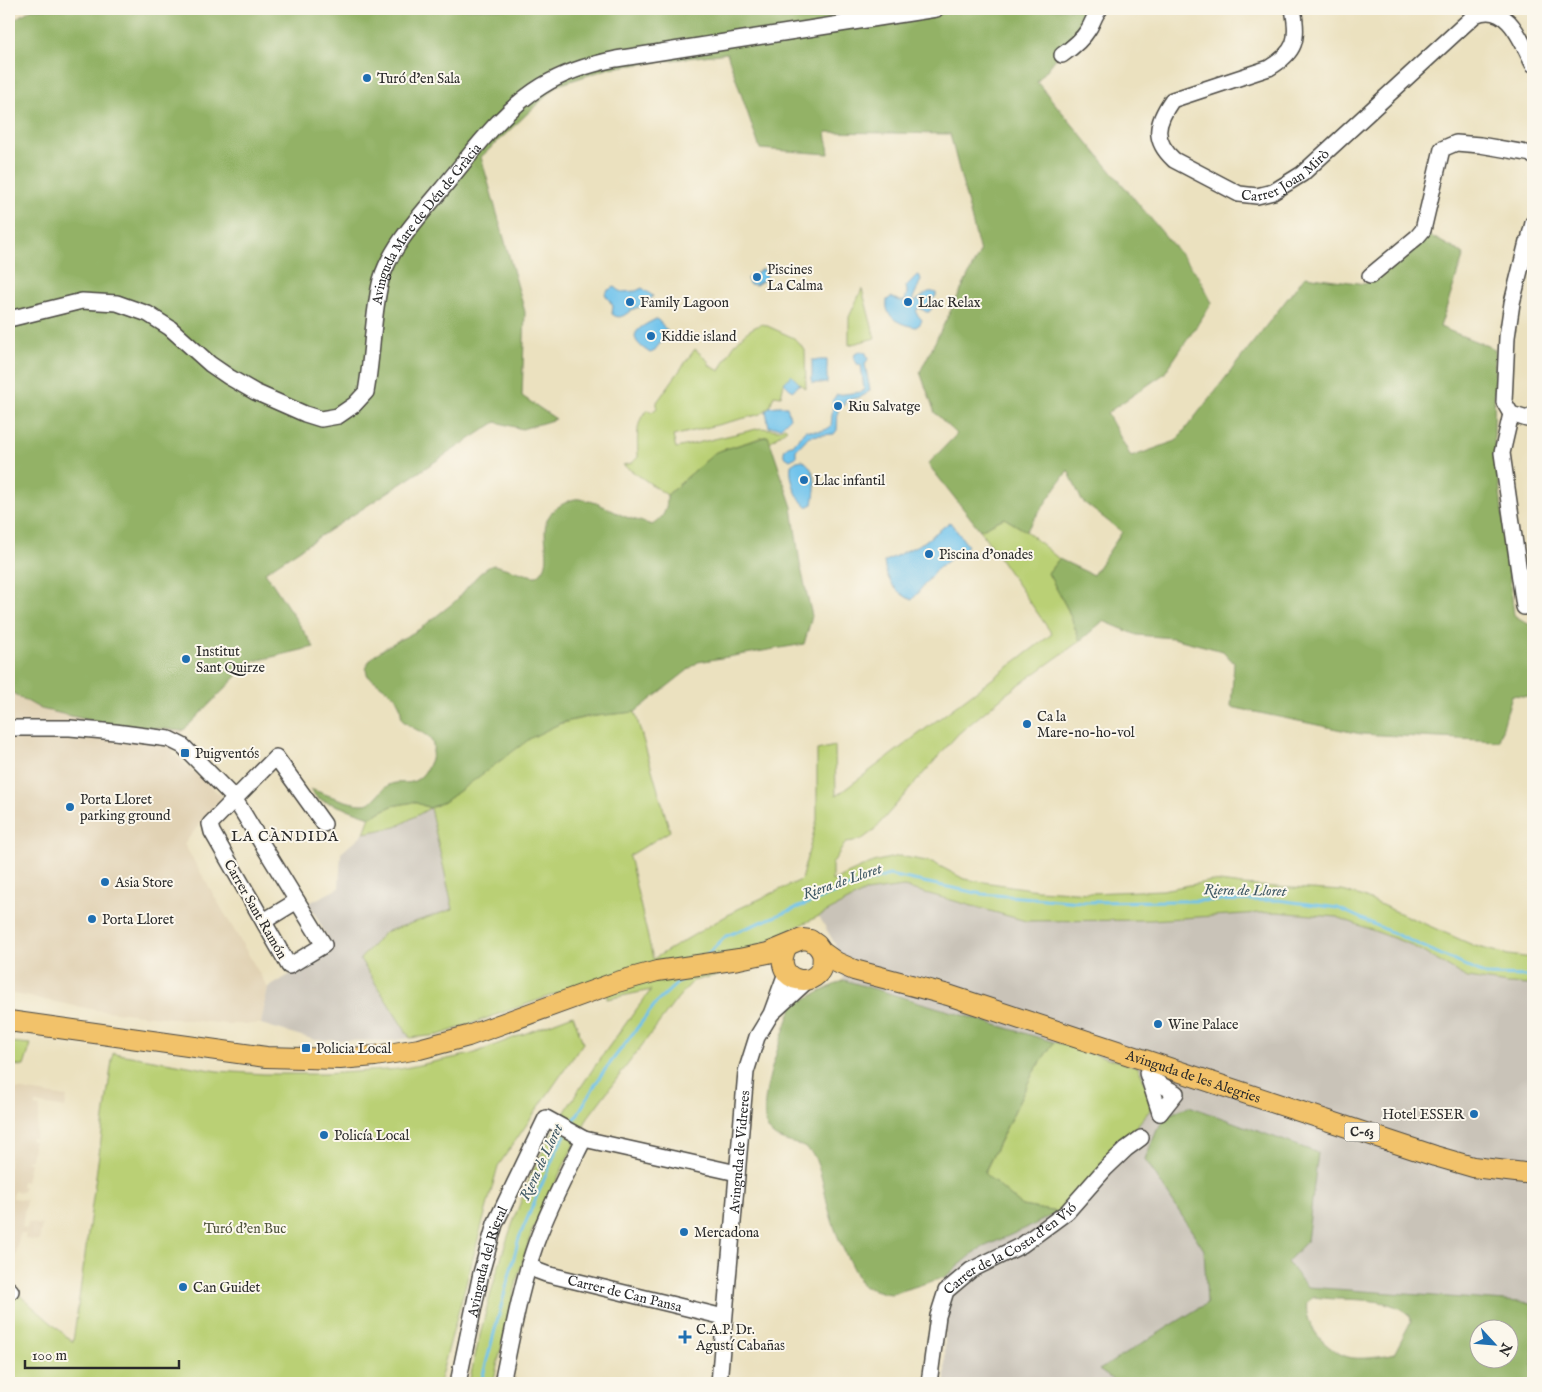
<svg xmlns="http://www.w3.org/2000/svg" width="1542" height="1392" font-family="'IM FELL English',serif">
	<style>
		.built { fill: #e1d2b4 }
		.industrial { fill: #c9c3b8 }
		.green { fill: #bad074; stroke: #727e50 }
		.forest { fill: #93b266; stroke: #5f6e48; fill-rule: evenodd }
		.water { fill: #70c3ec; stroke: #4e778c }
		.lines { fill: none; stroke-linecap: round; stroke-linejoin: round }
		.stream { stroke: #70c3ec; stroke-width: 3 }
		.minor-casing { stroke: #484641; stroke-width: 18 }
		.major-casing { stroke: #484641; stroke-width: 22 }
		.minor { stroke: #fff; stroke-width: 15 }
		.major { stroke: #f2c26a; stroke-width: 20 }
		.poi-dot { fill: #1f6fb2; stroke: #fbf7ec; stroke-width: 2 }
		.labels { text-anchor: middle; stroke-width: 4; stroke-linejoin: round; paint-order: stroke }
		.shield { fill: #fbf7ec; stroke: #696865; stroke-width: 1 }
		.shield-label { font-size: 12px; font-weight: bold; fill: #2b2b2b }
		.poi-label { font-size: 14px; fill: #2b2b2b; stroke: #fbf7ec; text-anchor: start }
		.street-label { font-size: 14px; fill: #2b2b2b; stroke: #fbf7ec }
		.park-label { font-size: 14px; fill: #4f543d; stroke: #fbf7ec }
		.neighbourhood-label { font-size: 15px; letter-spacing: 1px; fill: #2b2b2b; stroke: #fbf7ec }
		.water-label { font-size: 15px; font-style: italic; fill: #405965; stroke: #fbf7ec }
	</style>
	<rect width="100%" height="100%" fill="#fbf7ec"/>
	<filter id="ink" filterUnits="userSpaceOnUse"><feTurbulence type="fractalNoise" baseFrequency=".02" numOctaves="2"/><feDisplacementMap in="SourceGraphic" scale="10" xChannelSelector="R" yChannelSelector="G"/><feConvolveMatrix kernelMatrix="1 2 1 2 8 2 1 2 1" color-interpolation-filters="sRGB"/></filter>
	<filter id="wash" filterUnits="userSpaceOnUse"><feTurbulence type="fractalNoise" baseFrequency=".0096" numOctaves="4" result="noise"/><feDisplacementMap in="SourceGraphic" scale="20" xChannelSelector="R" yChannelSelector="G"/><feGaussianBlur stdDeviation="1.12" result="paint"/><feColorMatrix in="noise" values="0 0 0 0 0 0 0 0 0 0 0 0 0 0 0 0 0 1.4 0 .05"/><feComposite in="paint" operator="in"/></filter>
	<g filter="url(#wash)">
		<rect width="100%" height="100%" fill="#ebe1bf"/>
		<!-- built -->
		<g class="built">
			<polygon points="9,691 41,709 102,723 183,731 173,754 222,796 184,844 268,988 261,1024 226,1024 96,1010 9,993"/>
			<polygon points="9,1088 67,1097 65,1108 35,1103 35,1106 40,1107 35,1138 31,1138 30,1140 34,1141 31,1160 26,1160 26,1162 30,1163 26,1182 22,1181 21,1186 24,1187 23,1192 14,1191 13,1198 26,1200 22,1227 27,1228 28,1222 42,1225 39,1241 25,1239 26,1233 20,1233 14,1263 9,1262"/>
		</g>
		<!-- industrial -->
		<g class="industrial">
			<polygon points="430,808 453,909 385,932 360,959 410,1038 389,1041 315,1040 261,1024 268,988 333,948 309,903 339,888 341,853 364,833 396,827"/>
			<polygon points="904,887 1026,921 1151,920 1276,912 1337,917 1409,944 1467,978 1508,984 1533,985 1533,1303 1307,1287 1287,1262 1145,1159 1204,1250 1207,1303 1099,1370 1117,1383 945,1383 945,1277 979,1249 1033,1225 1058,1212 1138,1067 844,980 836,946 819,916 865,892"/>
		</g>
		<!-- green -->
		<g class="green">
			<polygon points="862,289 875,338 849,345 849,317"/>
			<path d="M763 324 794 338 805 350 806 389 791 376 784 383 781 396 774 395 770 406 761 414 673 436 676 448 761 428 778 430 785 427 787 429 770 442 767 436 716 452 667 495 623 465 632 463 638 457C638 442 634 418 649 410L652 412 657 408V402L695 349 708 361 710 366 720 371C730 351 739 331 763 324Z"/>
			<path d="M1004 518 1026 531 1059 559 1048 573 1068 610 1080 641 1006 694 958 734 873 831 861 840 846 842 832 864V881L873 862 899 856 932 862 964 879 1037 890 1092 893 1162 890 1212 881 1242 885 1342 891 1361 896 1475 946 1508 955 1533 958V985L1508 984 1467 978 1409 944 1337 917 1276 912 1151 920 1026 921 904 887 865 892 819 916 743 953 738 970 693 981 677 999 588 1117 559 1175 532 1231 518 1276 493 1383H469C485 1311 503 1240 533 1172 562 1107 609 1046 651 990L607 999V976L439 1035 410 1038 360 959 385 932 453 909 430 808 396 827 364 833 370 817 392 806 414 802 430 808 446 801C481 776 522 735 563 723 586 716 611 714 635 712L670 831 629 856 653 959 738 909 801 880 817 820V750L835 746 836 796 1052 634 980 530Z"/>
			<polygon points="573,1015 583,1043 498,1166 439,1383 9,1383 9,1286 73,1342 113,1053 217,1071 264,1074 324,1074 400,1069 472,1054"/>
			<polygon points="9,1042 31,1044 24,1066 9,1065"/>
			<polygon points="1054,1042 1138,1067 1150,1094 1150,1110 1090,1182 1058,1212 1022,1206 984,1174 1033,1073"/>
		</g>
		<!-- forest -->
		<g class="forest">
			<polygon points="32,9 1096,9 1037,82 1197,274 1212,303 1164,374 1107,413 1131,457 1176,441 1305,276 1365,284 1427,234 1464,254 1440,327 1495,349 1494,439 1514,615 1533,627 1533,697 1512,695 1499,741 1361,734 1231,707 1234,663 1223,651 1173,638 1137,635 1103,621 1080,641 1068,610 1048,573 1059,559 1093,575 1122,532 1082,501 1068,470 1026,531 1004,518 980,530 928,464 957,434 935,413 920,372 980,252 950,134 826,132 829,154 760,149 727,53 610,68 558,85 481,157 525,312 522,396 556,419 522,429 496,422 265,572 314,647 251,662 183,731 102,723 41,709 9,691 9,23"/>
			<path d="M768 436 792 507 800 564 812 616 804 644 698 662 635 712 586 717 561 723 531 738 446 801 430 808 414 802 392 806 370 817 318 799 310 789C323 793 349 804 362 804 375 805 379 790 389 785 397 781 405 784 412 782 420 779 425 773 428 766 444 733 420 736 402 720L400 706 395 696 368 676C356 655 408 638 421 628 431 620 442 612 452 604 464 594 479 568 494 565L533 576H537C562 560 527 524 561 505 567 502 573 498 579 499 596 500 611 511 626 517 635 520 644 522 652 525 665 517 667 509 667 495L716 452Z"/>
			<path d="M844 980 1054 1042 1033 1073 984 1173 1022 1206 1058 1212 1033 1225 979 1249 945 1277 892 1294 884 1293 862 1286C850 1263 838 1241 831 1217 825 1197 823 1177 815 1158 806 1141 786 1145 773 1135 748 1117 785 1030 793 1005Z"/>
			<path d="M1189 1106 1318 1153 1307 1241 1287 1262 1307 1287 1533 1303V1383H1117L1099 1370 1207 1303 1204 1250 1145 1159 1157 1130 1168 1115ZM1314 1297C1343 1302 1388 1294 1410 1316L1411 1321 1394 1354C1385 1357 1357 1360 1348 1357 1327 1351 1303 1325 1307 1302ZM1480 1330H1510V1360H1480Z"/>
		</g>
		<!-- water -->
		<g class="water">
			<polygon points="762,269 766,271 767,275 765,279 756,285 749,284 747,279 749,276 754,275"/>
			<path d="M917 275 920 276 921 280 913 298 914 301C923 299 925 288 936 293V296L929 302V306L932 308 929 312H926L920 308 917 309 916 313 922 320 920 324 916 327C901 325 884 318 887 300L891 297 900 301H905L907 292 906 286Z"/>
			<path d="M615 287 621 292 636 291 642 288 653 296 649 301V306C645 307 640 306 636 308 627 311 622 322 612 314L613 306 605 294 608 290Z"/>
			<path d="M656 319 658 320 668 332 667 335 653 352 650 353C624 336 636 329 656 319Z"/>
			<path d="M861 351 866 353 868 359 865 364 870 390C864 398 855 398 845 400L844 405 838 408 837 430 834 434 809 436 796 450V457L790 460 784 456C783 450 786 445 793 445L805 430C814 431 824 433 831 426L833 405 832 402 836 395 861 392 864 390 861 365 857 364 854 358 855 354Z"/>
			<rect x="812" y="360" width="15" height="23"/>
			<polygon points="791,375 800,384 792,391 784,383"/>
			<polygon points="778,406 787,406 790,418 781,427 769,427 766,411 770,407"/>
			<path d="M803 460C818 472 816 487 813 504L807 507C796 499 789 478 791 465L797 461Z"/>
			<path d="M950 522 968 546 936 570 912 600C896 593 886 580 884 562L924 542Z"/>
		</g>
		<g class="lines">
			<!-- stream -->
			<g class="stream">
				<polyline points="706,956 726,936 844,889 889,875 982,894 1081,902 1278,900 1338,908 1486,975 1533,976"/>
				<polyline points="570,1127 601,1075 657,1002 685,976"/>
				<polyline points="481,1383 519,1238 557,1149 565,1135"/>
			</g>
		</g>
	</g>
	<g filter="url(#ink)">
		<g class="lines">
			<defs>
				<g id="minor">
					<path id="s1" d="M1293 9C1299 39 1296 52 1269 68L1172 100C1156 123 1152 140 1174 160L1239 194 1257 196 1273 192 1302 174 1475 15C1507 0 1522 42 1533 64"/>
					<path d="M1062 55C1072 48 1082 40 1088 30 1093 23 1094 15 1100 9"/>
					<polyline points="1530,235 1533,223"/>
					<polyline points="1527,242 1512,303 1507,337 1504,402 1511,414 1527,419 1533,415"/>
					<polyline points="1370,276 1417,237 1423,230 1442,149 1456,143 1480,145 1532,154 1533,156"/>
					<path id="s2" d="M9 319 82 301 117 303 148 314 170 328 210 364 229 377 255 392 305 414 321 419 338 416 354 405 366 392C373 355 372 316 381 280 391 246 421 215 442 189 472 153 501 111 542 86 563 73 591 64 616 59L936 9"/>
					<polyline points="1511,414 1502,453 1524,607"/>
					<polyline points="9,728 70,728 115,732 169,739 183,746 234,798 324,945 289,966 212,832 210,824 276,757 324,824"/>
					<polyline points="264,921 297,901"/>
					<polyline points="772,1013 808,980"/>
					<polyline points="1147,1073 1160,1113"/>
					<polyline points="1149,1078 1176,1093 1160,1113"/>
					<path id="s3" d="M529 1264 538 1271 546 1274 724 1317"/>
					<polyline points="9,1289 11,1291"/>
					<path id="s4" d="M458 1383 481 1273 495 1224 546 1118 584 1139 737 1173"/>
					<path d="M502 1383C512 1336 520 1288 536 1243 549 1207 567 1173 584 1139"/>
					<path id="s5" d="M719 1383 746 1072 757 1037 771 1014 786 973"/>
					<path id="s6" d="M929 1383 938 1316 946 1291 971 1270 1022 1245 1067 1212 1105 1169 1126 1149 1141 1138"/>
				</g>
				<g id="major">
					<path d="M787 946C766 985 830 995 822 952"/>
					<path id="s7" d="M9 1021 266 1057 340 1059 375 1056 419 1049 468 1036 617 982 657 971 739 959 768 953 802 939 810 940 817 945 822 952 836 962 854 970 948 995 1435 1156 1473 1167 1533 1174"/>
				</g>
			</defs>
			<!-- minor casing -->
			<use href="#minor" class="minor-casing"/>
			<!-- major casing -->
			<use href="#major" class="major-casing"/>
			<!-- minor -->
			<use href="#minor" class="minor"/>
			<!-- major -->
			<use href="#major" class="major"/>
		</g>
	</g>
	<!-- markers -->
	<g class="poi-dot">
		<circle cx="367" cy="78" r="5"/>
		<circle cx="757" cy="277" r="5"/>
		<circle cx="630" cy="302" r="5"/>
		<circle cx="908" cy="302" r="5"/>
		<circle cx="651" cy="336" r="5"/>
		<circle cx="838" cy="406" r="5"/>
		<circle cx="804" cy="480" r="5"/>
		<circle cx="929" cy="554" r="5"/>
		<circle cx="186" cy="659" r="5"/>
		<circle cx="1027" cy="724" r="5"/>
		<rect x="180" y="748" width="10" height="10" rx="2.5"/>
		<circle cx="70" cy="807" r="5"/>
		<circle cx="105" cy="882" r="5"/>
		<circle cx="92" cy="919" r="5"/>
		<circle cx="1158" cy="1024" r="5"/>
		<rect x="301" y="1043" width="10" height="10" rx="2.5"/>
		<circle cx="1474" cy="1114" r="5"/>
		<circle cx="324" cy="1135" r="5"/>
		<circle cx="684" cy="1232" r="5"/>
		<circle cx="183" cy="1287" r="5"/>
		<path d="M682.5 1329.5h5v5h5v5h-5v5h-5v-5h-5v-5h5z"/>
	</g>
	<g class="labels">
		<!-- shield labels -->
		<rect class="shield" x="1344.5" y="1122.5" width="35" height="19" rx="4"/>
		<g class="shield-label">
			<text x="1362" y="1136">C-63</text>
		</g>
		<!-- poi labels -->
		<g class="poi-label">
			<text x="377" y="83">Turó d'en Sala</text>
			<text x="767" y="274">Piscines<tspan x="767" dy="16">La Calma</tspan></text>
			<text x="640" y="307">Family Lagoon</text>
			<text x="918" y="307">Llac Relax</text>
			<text x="661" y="341">Kiddie island</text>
			<text x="848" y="411">Riu Salvatge</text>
			<text x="814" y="485">Llac infantil</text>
			<text x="939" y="559">Piscina d'onades</text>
			<text x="196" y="656">Institut<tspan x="196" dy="16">Sant Quirze</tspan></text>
			<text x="1037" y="721">Ca la<tspan x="1037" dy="16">Mare-no-ho-vol</tspan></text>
			<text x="195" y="758">Puigventós</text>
			<text x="80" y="804">Porta Lloret<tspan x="80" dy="16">parking ground</tspan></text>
			<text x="115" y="887">Asia Store</text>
			<text x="102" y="924">Porta Lloret</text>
			<text x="1168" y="1029">Wine Palace</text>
			<text x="316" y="1053">Policia Local</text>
			<text x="1464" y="1119" text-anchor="end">Hotel ESSER</text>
			<text x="334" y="1140">Policía Local</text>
			<text x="694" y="1237">Mercadona</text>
			<text x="193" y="1292">Can Guidet</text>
			<text x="696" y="1334">C.A.P. Dr.<tspan x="696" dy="16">Agustí Cabañas</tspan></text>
		</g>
		<!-- street labels -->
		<g class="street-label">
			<text dy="5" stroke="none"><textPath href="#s1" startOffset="366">Carrer Joan Mirò</textPath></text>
			<text dy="5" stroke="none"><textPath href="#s2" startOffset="586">Avinguda Mare de Déu de Gràcia</textPath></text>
			<text transform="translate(256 909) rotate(60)" y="5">Carrer Sant Ramón</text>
			<text dy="5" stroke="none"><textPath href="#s7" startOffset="1231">Avinguda de les Alegries</textPath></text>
			<text dy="5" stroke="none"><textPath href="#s5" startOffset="232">Avinguda de Vidreres</textPath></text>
			<text dy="5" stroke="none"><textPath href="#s6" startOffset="171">Carrer de la Costa d'en Vió</textPath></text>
			<text dy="5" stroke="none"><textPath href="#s4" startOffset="125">Avinguda del Rieral</textPath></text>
			<text dy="5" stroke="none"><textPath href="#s3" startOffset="101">Carrer de Can Pansa</textPath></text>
		</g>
		<!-- park labels -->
		<g class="park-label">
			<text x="245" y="1233">Turó d'en Buc</text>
		</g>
		<!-- neighbourhood labels -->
		<g class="neighbourhood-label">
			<text x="285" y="841">LA CÀNDIDA</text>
		</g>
		<!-- water labels -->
		<g class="water-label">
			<text transform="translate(842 881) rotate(-19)" y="5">Riera de Lloret</text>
			<text transform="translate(1245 890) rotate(1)" y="5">Riera de Lloret</text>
			<text transform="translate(541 1162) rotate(-65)" y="5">Riera de Lloret</text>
		</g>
	</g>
	<!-- margin -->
	<rect width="1542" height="1392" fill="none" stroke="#fbf7ec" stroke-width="30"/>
	<!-- north arrow -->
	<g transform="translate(1494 1344) rotate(116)"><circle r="24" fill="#fbf7ec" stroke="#a8a59f"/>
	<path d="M0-4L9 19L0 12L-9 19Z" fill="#1f6fb2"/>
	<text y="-8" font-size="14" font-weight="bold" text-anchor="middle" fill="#2b2b2b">N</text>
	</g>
	<!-- scale -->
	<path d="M25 1360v8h154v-8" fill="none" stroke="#2b2b2b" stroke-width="2.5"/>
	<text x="32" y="1360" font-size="15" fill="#2b2b2b" stroke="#fbf7ec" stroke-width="4" paint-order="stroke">100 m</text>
</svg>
